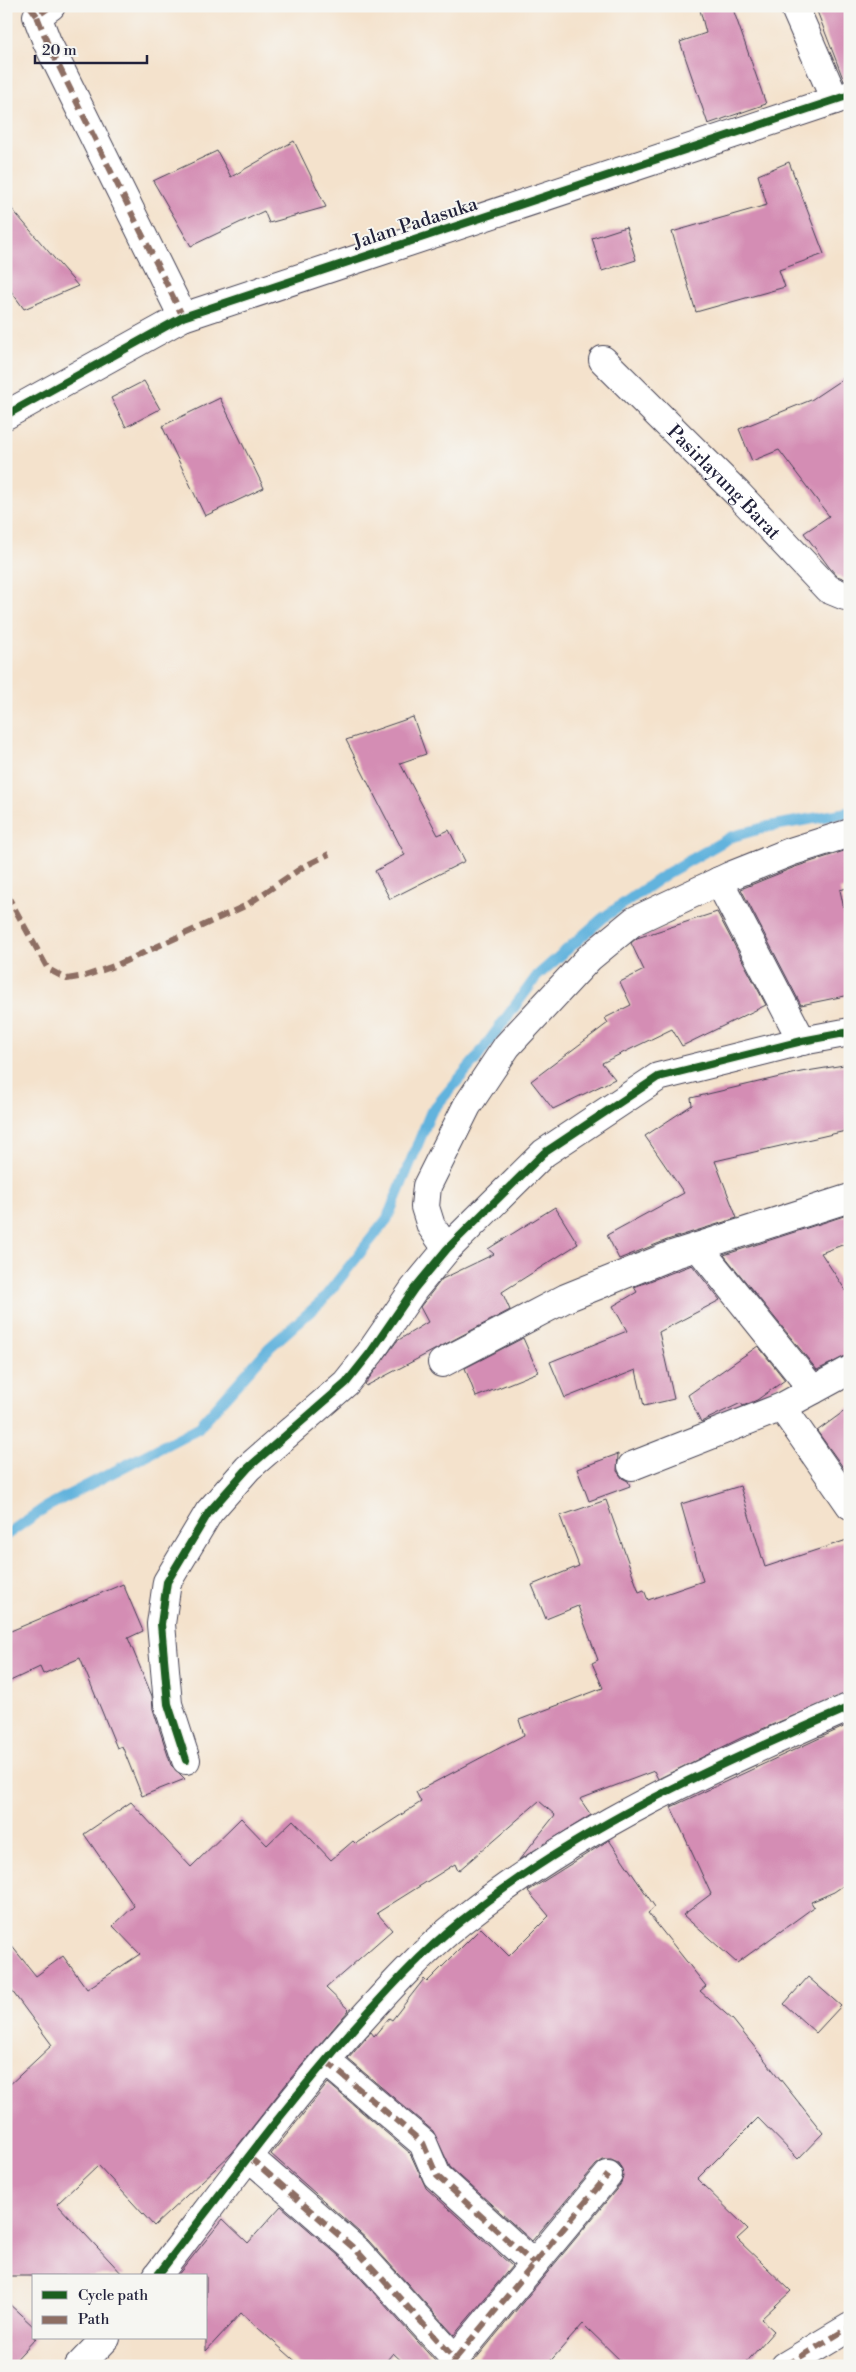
<svg xmlns="http://www.w3.org/2000/svg" width="856" height="2372" font-family="'Libre Bodoni',serif">
	<style>
		.lines { fill: none; stroke-linecap: round; stroke-linejoin: round }
		.stream { stroke: #62b3dd; stroke-width: 11 }
		.building { fill: #d48db4 }
		.minor-casing { stroke: #423f51; stroke-width: 30 }
		.tertiary-casing { stroke: #423f51; stroke-width: 30 }
		.minor { stroke: #fff; stroke-width: 28 }
		.tertiary { stroke: #fff; stroke-width: 28 }
		.quiet { stroke: #8d6e63; stroke-width: 6; stroke-dasharray: 12 6; stroke-linecap: butt }
		.cycleway-casing { stroke: #f6f6f2; stroke-width: 11 }
		.cycleway { stroke: #1b5e20; stroke-width: 8 }
		.labels { text-anchor: middle; stroke-width: 4; stroke-linejoin: round; paint-order: stroke }
		.street-label { font-size: 19px; fill: #22223b; stroke: #f6f6f2 }
	</style>
	<rect width="100%" height="100%" fill="#f6f6f2"/>
	<filter id="ink" filterUnits="userSpaceOnUse"><feTurbulence type="fractalNoise" baseFrequency=".02" numOctaves="2"/><feDisplacementMap in="SourceGraphic" scale="10" xChannelSelector="R" yChannelSelector="G"/><feConvolveMatrix kernelMatrix="1 2 1 2 8 2 1 2 1" color-interpolation-filters="sRGB"/></filter>
	<filter id="wash" filterUnits="userSpaceOnUse"><feTurbulence type="fractalNoise" baseFrequency=".0096" numOctaves="4" result="noise"/><feDisplacementMap in="SourceGraphic" scale="20" xChannelSelector="R" yChannelSelector="G"/><feGaussianBlur stdDeviation="1.12" result="paint"/><feColorMatrix in="noise" values="0 0 0 0 0 0 0 0 0 0 0 0 0 0 0 0 0 1.4 0 .05"/><feComposite in="paint" operator="in"/></filter>
	<g filter="url(#wash)">
		<rect width="100%" height="100%" fill="#f4e2cc"/>
		<g class="lines">
			<!-- stream -->
			<polyline class="stream" points="6,1535 46,1507 198,1428 270,1347 322,1301 387,1219 431,1112 476,1059 537,976 603,918 666,874 731,837 766,827 850,812"/>
		</g>
		<g id="blocks">
			<!-- building -->
			<g class="building">
				<polygon points="699,6 732,6 766,104 708,124 680,42 706,33"/>
				<polygon points="815,6 850,6 850,80 844,81"/>
				<polygon points="294,141 326,207 269,223 264,211 191,246 153,181 217,151 231,177"/>
				<polygon points="789,162 824,254 779,270 785,287 696,312 672,232 767,205 758,175"/>
				<polygon points="6,202 78,286 24,309 6,284"/>
				<polygon points="626,227 636,260 602,271 592,238"/>
				<polygon points="850,374 850,580 848,580 837,576 829,567 804,533 829,516 779,450 752,461 739,429 811,400"/>
				<polygon points="144,381 160,409 126,427 111,398"/>
				<polygon points="220,398 264,488 205,516 162,426"/>
				<polygon points="413,717 426,754 400,763 438,835 449,830 465,861 390,899 375,871 405,855 346,740"/>
				<polygon points="850,849 850,887 840,890 850,938 850,995 801,1005 741,889 795,867"/>
				<polygon points="717,912 766,1005 682,1046 672,1029 602,1063 615,1079 553,1109 531,1081 608,1023 605,1018 631,1005 620,982 644,970 631,943 637,938"/>
				<polygon points="850,1064 850,1130 715,1161 737,1218 667,1240 619,1259 607,1235 684,1193 645,1136 692,1105 691,1098 801,1072"/>
				<polygon points="555,1207 578,1244 502,1292 510,1310 366,1386 365,1384 397,1341 428,1322 420,1307 442,1279 494,1254 488,1249"/>
				<polygon points="850,1214 850,1242 821,1253 850,1297 850,1354 817,1370 724,1255"/>
				<polygon points="692,1265 720,1300 659,1332 674,1399 644,1406 636,1370 565,1398 550,1362 627,1331 613,1306 637,1292 634,1287"/>
				<polygon points="523,1338 538,1372 476,1397 465,1368"/>
				<polygon points="758,1346 785,1380 757,1400 743,1406 741,1403 701,1422 688,1395"/>
				<polygon points="850,1407 850,1477 817,1431"/>
				<polygon points="618,1454 617,1471 622,1478 628,1481 630,1486 589,1501 577,1469"/>
				<polygon points="740,1486 765,1567 850,1539 850,1692 741,1738 658,1779 654,1771 580,1799 591,1815 519,1860 555,1815 539,1801 458,1871 455,1864 377,1913 392,1930 326,1988 349,2010 291,2078 232,2153 154,2226 98,2165 57,2204 124,2276 6,2276 6,2088 52,2045 6,1983 6,1939 36,1976 63,1956 87,1989 140,1954 113,1926 134,1906 84,1834 131,1802 191,1867 241,1818 267,1845 293,1820 331,1860 353,1841 356,1844 421,1802 416,1792 524,1735 519,1720 603,1688 592,1663 598,1660 578,1606 546,1619 532,1585 579,1566 560,1516 606,1500 639,1592 644,1590 648,1600 703,1581 681,1504"/>
				<polygon points="123,1584 143,1631 128,1638 152,1696 153,1709 171,1765 185,1779 142,1796 122,1746 117,1748 80,1658 43,1674 40,1667 6,1683 6,1633"/>
				<polygon points="850,1724 850,1881 834,1892 811,1902 814,1907 737,1963 683,1915 711,1894 671,1807"/>
				<polygon points="609,1840 655,1907 648,1913 706,1986 700,1991 733,2020 823,2133 798,2159 758,2118 697,2179 748,2229 737,2239 791,2291 761,2319 774,2331 743,2366 626,2366 583,2324 546,2366 470,2366 620,2185 623,2177 622,2169 618,2163 611,2160 603,2160 596,2165 532,2241 450,2167 433,2131 348,2059 371,2032 374,2036 389,2018 392,2020 424,1979 427,1982 481,1928 509,1956 549,1916 528,1891"/>
				<polygon points="808,1977 841,2006 816,2033 784,2004"/>
				<polygon points="328,2083 410,2153 426,2188 512,2266 454,2335 368,2240 271,2154"/>
				<polygon points="281,2206 346,2262 436,2362 435,2366 407,2366 393,2353 382,2366 301,2366 241,2313 206,2351 206,2276 177,2276 223,2219 248,2243"/>
				<polygon points="6,2301 34,2327 34,2338 36,2338 10,2366 6,2366"/>
			</g>
		</g>
	</g>
	<g filter="url(#ink)">
		<use href="#blocks" fill-opacity="0" stroke="#423f51" stroke-width="1"/>
		<g class="lines">
			<defs>
				<g id="minor">
					<polyline points="51,6 37,16 47,42 183,317"/>
					<polyline points="794,6 835,100"/>
					<path id="s1" d="M603 360 738 494 828 589 845 596H850"/>
					<polyline points="719,881 802,1041"/>
					<polyline points="698,1247 813,1390"/>
					<polyline points="447,1249 431,1226 425,1207 427,1186 467,1106 507,1046 589,958 634,921 730,876 790,852 850,833"/>
					<polyline points="442,1363 566,1298 672,1255 850,1198"/>
					<polyline points="782,1407 850,1505"/>
					<polyline points="632,1466 782,1407 850,1370"/>
					<polyline points="186,1760 168,1704 161,1624 167,1582 209,1512 248,1468 346,1383 370,1353 414,1289 447,1249 544,1153 658,1077 802,1041 850,1032"/>
					<polyline points="326,2061 423,2143 437,2176 534,2264"/>
					<polyline points="249,2157 357,2251 455,2359 451,2366"/>
					<path d="M157 2276C222 2192 284 2107 354 2028 387 1991 422 1952 461 1921 580 1826 712 1767 850 1707"/>
					<polyline points="455,2359 608,2175"/>
					<polyline points="79,2366 106,2338"/>
					<polyline points="785,2366 850,2327"/>
				</g>
				<polyline id="tertiary" points="6,415 183,317 850,95"/>
			</defs>
			<!-- minor casing -->
			<use href="#minor" class="minor-casing"/>
			<!-- tertiary casing -->
			<use href="#tertiary" class="tertiary-casing"/>
			<!-- minor -->
			<use href="#minor" class="minor"/>
			<!-- tertiary -->
			<use href="#tertiary" class="tertiary"/>
			<!-- quiet -->
			<g class="quiet">
				<polyline points="30,6 37,16"/>
				<polyline points="51,6 37,16 47,42 183,317"/>
				<polyline points="6,893 48,969 67,979 85,976 117,965 245,906 303,867 329,854"/>
				<polyline points="326,2061 423,2143 437,2176 534,2264"/>
				<polyline points="249,2157 357,2251 455,2359 451,2366"/>
				<polyline points="455,2359 608,2175"/>
				<polyline points="785,2366 850,2327"/>
			</g>
			<defs>
				<g id="cycleway">
					<polyline points="6,415 183,317 850,95"/>
					<polyline points="186,1760 168,1704 161,1624 167,1582 209,1512 248,1468 346,1383 370,1353 414,1289 447,1249 544,1153 658,1077 802,1041 850,1032"/>
					<path d="M157 2276C222 2192 284 2107 354 2028 387 1991 422 1952 461 1921 580 1826 712 1767 850 1707"/>
				</g>
			</defs>
			<!-- cycleway casing -->
			<use href="#cycleway" class="cycleway-casing"/>
			<!-- cycleway -->
			<use href="#cycleway" class="cycleway"/>
		</g>
	</g>
	<g class="labels">
		<!-- street labels -->
		<g class="street-label">
			<text transform="translate(415 222) rotate(-18)" y="7">Jalan Padasuka</text>
			<text dy="7" stroke="none"><textPath href="#s1" startOffset="172">Pasirlayung Barat</textPath></text>
		</g>
	</g>
	<!-- margin -->
	<rect width="856" height="2372" fill="none" stroke="#f6f6f2" stroke-width="25"/>
	<!-- legend -->
	<rect x="32" y="2274" width="175" height="65" fill="#f6f6f2" stroke="#a1a1a9"/>
	<rect x="42" y="2291" width="25" height="8" fill="#1b5e20" stroke="#a1a1a9"/>
	<text x="78" y="2300" font-size="15" fill="#22223b">Cycle path</text>
	<rect x="42" y="2316" width="25" height="8" fill="#8d6e63" stroke="#a1a1a9"/>
	<text x="78" y="2324" font-size="15" fill="#22223b">Path</text>
	<!-- scale -->
	<path d="M35 55v8h112v-8" fill="none" stroke="#22223b" stroke-width="2.5"/>
	<text x="42" y="55" font-size="15" fill="#22223b" stroke="#f6f6f2" stroke-width="4" paint-order="stroke">20 m</text>
</svg>
